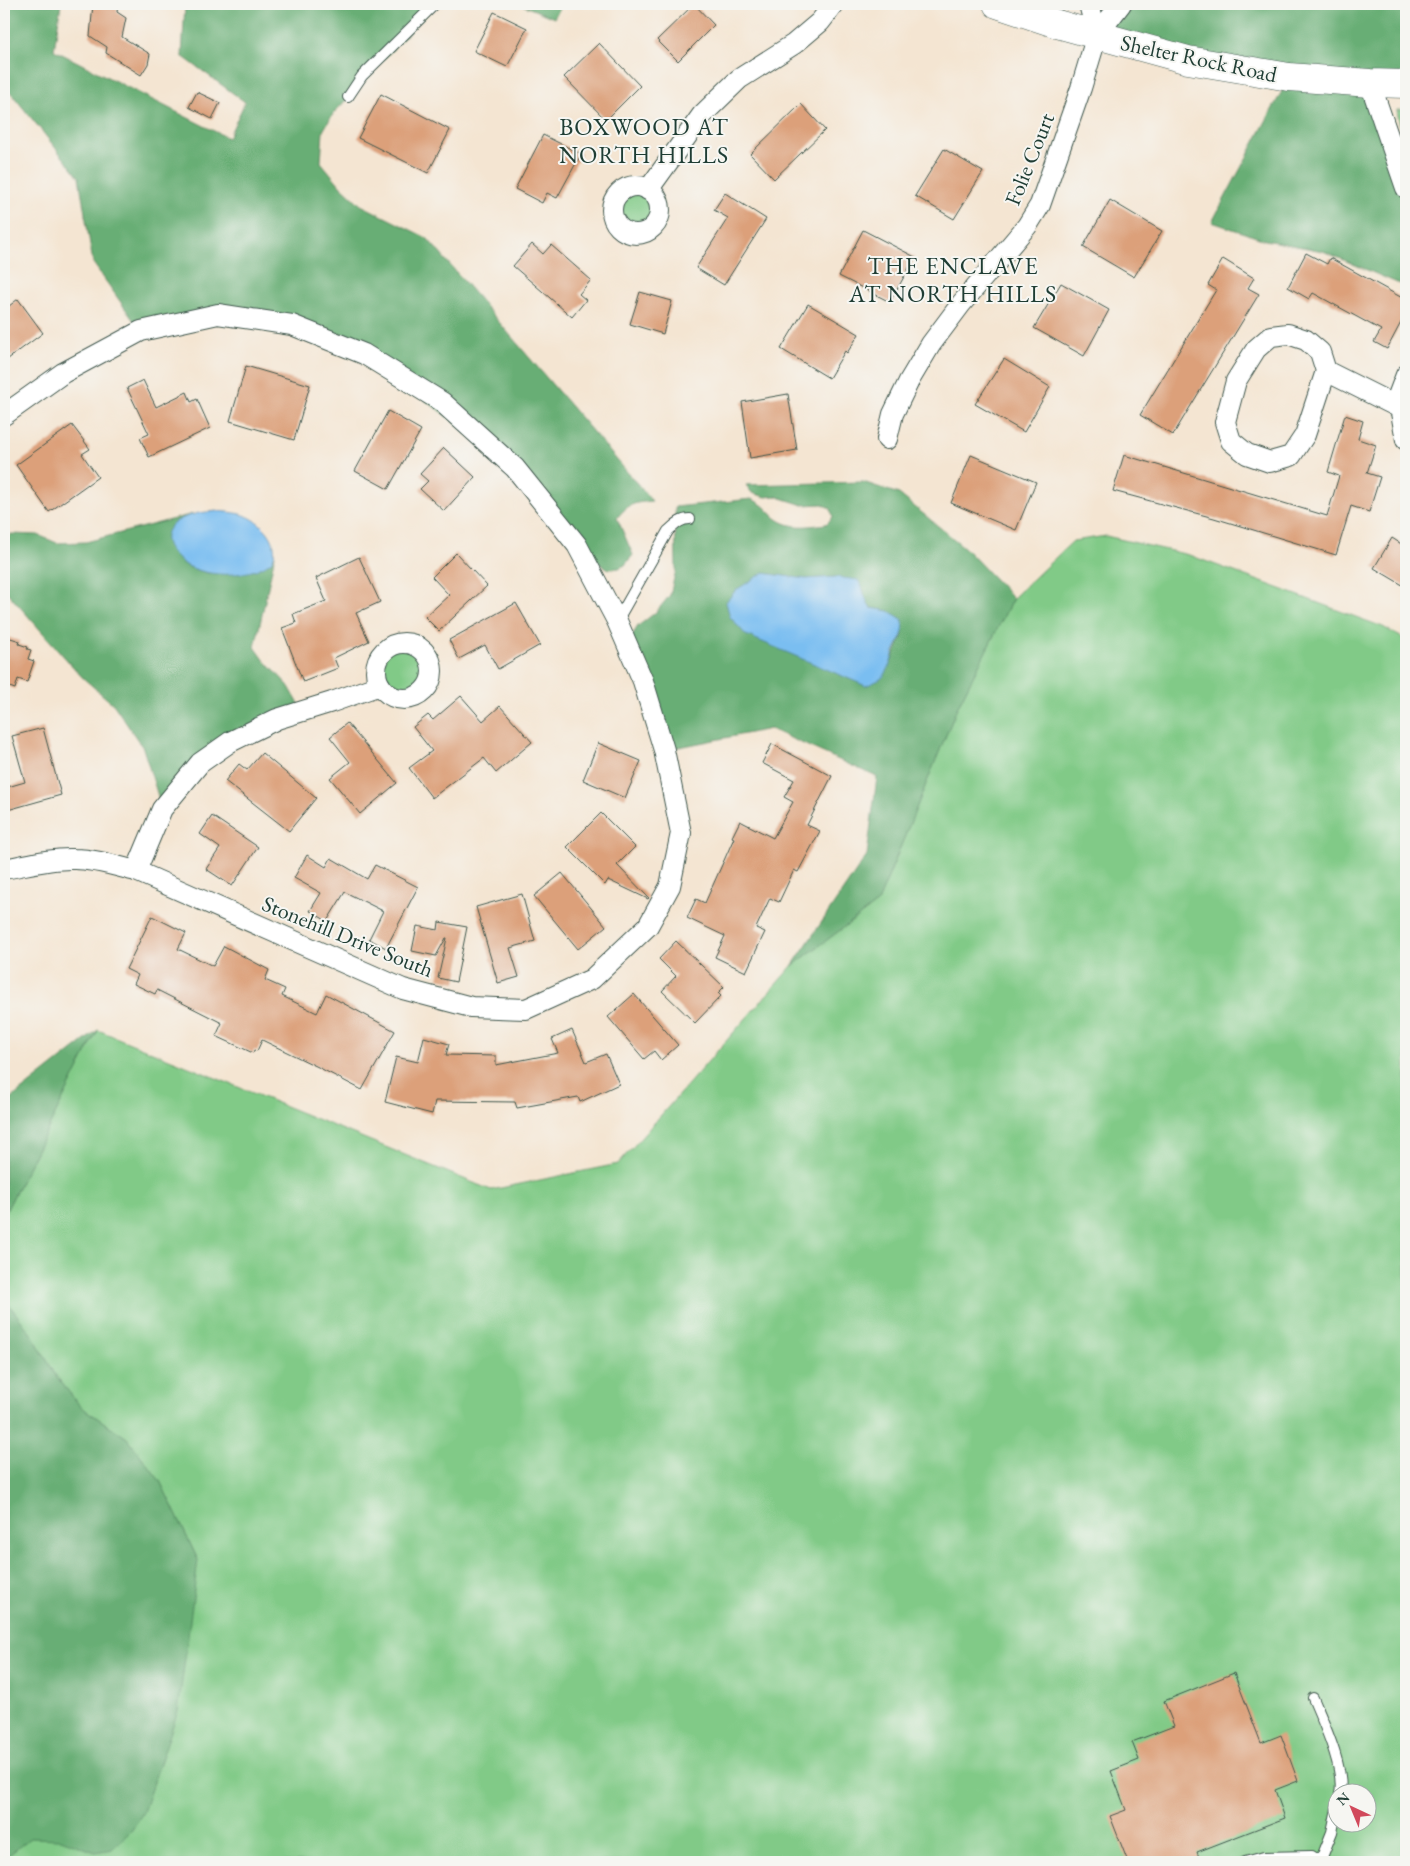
<svg xmlns="http://www.w3.org/2000/svg" width="1410" height="1866" font-family="'EB Garamond',serif">
	<style>
		.green { fill: #81ca87; stroke: #50845e; fill-rule: evenodd }
		.forest { fill: #68ae74; stroke: #447654; fill-rule: evenodd }
		.water { fill: #7abef1; stroke: #4c7e92 }
		.building { fill: #dca07a }
		.lines { fill: none; stroke-linecap: round; stroke-linejoin: round }
		.service-casing { stroke: #3f564c; stroke-width: 12 }
		.minor-casing { stroke: #3f564c; stroke-width: 22 }
		.secondary-casing { stroke: #3f564c; stroke-width: 29 }
		.service { stroke: #fff; stroke-width: 10 }
		.minor { stroke: #fff; stroke-width: 20 }
		.secondary { stroke: #fff; stroke-width: 28 }
		.labels { text-anchor: middle; stroke-width: 4; stroke-linejoin: round; paint-order: stroke }
		.street-label { font-size: 22px; fill: #1f3d34; stroke: #f6f6f2 }
		.neighbourhood-label { font-size: 24px; letter-spacing: 1px; fill: #1f3d34; stroke: #f6f6f2 }
	</style>
	<rect width="100%" height="100%" fill="#f6f6f2"/>
	<filter id="ink" filterUnits="userSpaceOnUse"><feTurbulence type="fractalNoise" baseFrequency=".02" numOctaves="2"/><feDisplacementMap in="SourceGraphic" scale="10" xChannelSelector="R" yChannelSelector="G"/><feConvolveMatrix kernelMatrix="1 2 1 2 8 2 1 2 1" color-interpolation-filters="sRGB"/></filter>
	<filter id="wash" filterUnits="userSpaceOnUse"><feTurbulence type="fractalNoise" baseFrequency=".0096" numOctaves="4" result="noise"/><feDisplacementMap in="SourceGraphic" scale="20" xChannelSelector="R" yChannelSelector="G"/><feGaussianBlur stdDeviation="1.12" result="paint"/><feColorMatrix in="noise" values="0 0 0 0 0 0 0 0 0 0 0 0 0 0 0 0 0 1.4 0 .05"/><feComposite in="paint" operator="in"/></filter>
	<g filter="url(#wash)">
		<rect width="100%" height="100%" fill="#f4e5d2"/>
		<!-- green -->
		<g class="green">
			<polygon points="1397,110 1406,110 1406,159"/>
			<circle cx="636" cy="210" r="24"/>
			<path d="M1106 536 1189 555 1383 627 1406 640V1862H4V1825L198 1560 160 1481 127 1438 81 1407 56 1376 34 1338 4 1298 5 1213 98 1030 491 1190 618 1164 792 966 878 902 957 708 1013 598 1073 541ZM1338 1794H1368V1824H1338Z"/>
			<circle cx="404" cy="671" r="28"/>
		</g>
		<!-- forest -->
		<g class="forest">
			<path d="M4 4H61L54 50 228 138 245 102 182 56 185 4H435L333 114 323 131 321 162 340 185 361 205 427 238 652 501C634 503 629 503 617 518L633 555 625 565 619 568 609 569 588 557 515 468 364 354 218 314 141 331 93 263 79 177 11 93 4 89Z"/>
			<polygon points="520,4 562,4 554,18"/>
			<polygon points="1121,4 1406,4 1406,84 1371,83 1406,188 1406,285 1397,283 1323,251 1265,240 1212,222 1289,78 1097,35"/>
			<path d="M863 482 899 494 965 548 1013 598 957 708 878 902 792 966 867 855 877 777 770 729 664 750 628 642 638 626 656 612 670 595 676 570 675 507 751 499C764 504 766 509 776 518 792 530 809 526 826 524L833 517 831 509 823 504 803 505 775 496 766 497 752 493 746 485ZM763 573 806 579 836 577 864 590 863 598 871 608 889 611 903 635C896 650 891 665 882 678Z"/>
			<polygon points="193,514 174,522 181,562 193,569 208,573 270,563 275,555 255,647 265,661 288,685 303,711 230,742 162,809 143,748 114,705 82,677 4,589 4,541 11,534 38,535 57,543 86,542"/>
			<polygon points="98,1030 5,1213 4,1218 4,1104"/>
			<polygon points="4,1298 34,1338 56,1376 81,1407 127,1438 160,1481 198,1560 178,1711 143,1812 132,1830 112,1849 95,1852 61,1839 30,1838 4,1859"/>
		</g>
		<!-- water -->
		<g class="water">
			<path d="M218 511C225 512 233 512 240 514 255 517 272 532 274 546 275 553 275 559 269 563 248 579 199 578 179 560 156 540 165 523 191 515 200 512 209 512 218 511Z"/>
			<path d="M763 573 806 579 836 577 858 580C865 591 863 597 871 608L889 611 902 619C907 632 899 640 894 652 891 661 890 669 883 677 879 681 871 683 866 686L746 635 730 617 726 602 736 590Z"/>
		</g>
		<g id="blocks">
			<!-- building -->
			<g class="building">
				<polygon points="93,4 118,4 117,12 126,18 122,37 150,54 148,64 141,75 106,53 107,47 90,36"/>
				<polygon points="694,4 714,25 678,61 657,40"/>
				<polygon points="494,12 527,28 507,67 474,51"/>
				<polygon points="599,43 640,86 606,120 564,77"/>
				<polygon points="197,92 220,103 212,119 189,107"/>
				<polygon points="381,94 450,130 428,173 358,138"/>
				<polygon points="801,104 825,130 774,179 750,154"/>
				<polygon points="543,135 581,154 557,198 547,193 542,203 515,189"/>
				<polygon points="944,149 983,172 954,219 915,196"/>
				<polygon points="725,193 766,219 724,285 696,268 728,218 714,210"/>
				<polygon points="1110,200 1162,231 1134,277 1083,247"/>
				<polygon points="863,230 915,257 890,302 839,276"/>
				<polygon points="532,244 543,254 551,245 591,280 579,294 586,300 572,317 513,266"/>
				<polygon points="1306,253 1327,264 1330,258 1406,300 1406,313 1387,349 1374,342 1381,330 1313,293 1309,299 1288,287"/>
				<polygon points="1223,259 1254,278 1248,288 1259,294 1173,435 1140,415 1216,290 1208,285"/>
				<polygon points="1061,283 1109,310 1084,356 1034,328"/>
				<polygon points="640,292 672,301 663,334 630,324"/>
				<polygon points="18,299 43,333 4,362 4,310"/>
				<polygon points="808,304 859,334 847,353 845,351 829,378 781,349"/>
				<polygon points="1004,359 1050,387 1024,432 975,404"/>
				<polygon points="246,366 310,385 294,440 230,421"/>
				<polygon points="143,380 156,407 187,392 191,402 197,399 210,428 149,457 140,438 149,434 127,388"/>
				<polygon points="788,394 797,450 750,458 742,402"/>
				<polygon points="388,411 421,430 388,489 355,471"/>
				<polygon points="1345,415 1363,421 1358,439 1376,445 1367,473 1380,477 1369,512 1351,506 1336,555 1214,518 1113,491 1124,455 1327,516 1339,476 1328,472"/>
				<polygon points="72,425 90,449 82,454 98,477 49,512 16,465"/>
				<polygon points="444,448 475,477 444,511 420,489 428,481 420,474"/>
				<polygon points="971,455 1036,482 1016,530 951,503"/>
				<polygon points="1392,538 1406,547 1406,587 1374,568"/>
				<polygon points="456,553 487,586 439,631 425,617 449,595 432,577"/>
				<polygon points="359,557 380,602 356,613 369,641 334,658 338,668 303,682 282,628 296,623 293,614 326,601 316,578"/>
				<polygon points="516,603 540,645 498,669 485,645 459,659 449,640"/>
				<polygon points="4,636 20,641 19,644 28,647 27,649 31,650 28,659 34,661 27,682 18,679 15,689 4,685"/>
				<polygon points="461,696 483,721 500,706 532,742 496,773 484,758 432,798 409,768 432,751 413,727 428,715 433,720"/>
				<polygon points="347,723 397,783 360,814 330,778 350,762 330,737"/>
				<polygon points="43,728 61,795 4,811 4,788 25,782 12,736"/>
				<polygon points="598,743 641,761 625,798 583,780"/>
				<polygon points="772,744 832,776 807,825 820,831 798,872 794,870 779,902 770,898 756,928 765,932 746,972 715,957 725,936 687,918 696,899 705,903 734,838 732,837 740,821 773,838 793,802 784,797 794,780 762,763"/>
				<polygon points="262,753 316,798 289,831 225,781 239,764 247,770"/>
				<polygon points="601,813 635,847 617,865 649,898 648,899 608,880 605,885 567,847"/>
				<polygon points="212,816 258,847 232,886 206,869 220,848 200,834"/>
				<polygon points="307,855 326,867 331,858 367,879 375,865 418,887 386,948 369,939 383,911 345,892 327,921 310,911 321,893 294,878"/>
				<polygon points="562,873 606,926 578,949 534,896"/>
				<polygon points="522,894 535,941 510,948 519,977 498,983 476,907"/>
				<polygon points="152,916 186,933 178,949 213,966 224,946 269,970 265,980 285,989 282,996 317,1013 326,994 395,1031 362,1090 318,1067 262,1040 257,1051 254,1050 253,1053 216,1036 222,1023 157,990 155,994 134,984 138,975 126,969"/>
				<polygon points="439,922 467,927 456,982 438,978 447,938 446,938 436,956 412,951 417,926 438,930"/>
				<polygon points="676,941 724,987 718,993 721,996 695,1023 662,991 676,976 659,959"/>
				<polygon points="634,994 678,1045 661,1060 654,1051 644,1059 608,1017"/>
				<polygon points="572,1030 586,1062 606,1054 619,1084 580,1102 578,1097 517,1108 515,1102 435,1101 432,1114 385,1102 396,1057 418,1062 424,1037 449,1044 446,1055 496,1056 496,1065 558,1053 552,1039"/>
				<polygon points="1234,1673 1261,1743 1281,1735 1298,1781 1275,1790 1285,1818 1197,1852 1201,1862 1128,1862 1110,1816 1126,1810 1111,1771 1139,1760 1132,1742 1174,1726 1164,1701"/>
			</g>
		</g>
	</g>
	<g filter="url(#ink)">
		<use href="#blocks" fill-opacity="0" stroke="#3f564c" stroke-width="1"/>
		<g class="lines">
			<defs>
				<g id="service">
					<polyline points="348,97 362,76 435,4"/>
					<path d="M617 621 668 531C675 525 680 519 690 519"/>
					<path d="M1313 1698C1323 1722 1345 1768 1340 1794"/>
					<polyline points="1245,1862 1264,1857 1312,1856 1320,1862 1332,1832 1338,1804"/>
				</g>
				<g id="minor">
					<polyline points="1089,4 1097,35"/>
					<polyline points="1370,83 1406,188"/>
					<circle cx="636" cy="210" r="24"/>
					<polyline points="648,190 702,115 739,79 794,44 820,22 834,4"/>
					<polygon points="1288,334 1306,340 1320,352 1326,371 1305,435 1291,456 1270,462 1247,454 1231,441 1225,422 1236,381 1256,349 1271,336"/>
					<polyline points="1326,371 1400,408"/>
					<polyline points="1406,375 1398,396 1406,440"/>
					<path d="M4 415 63 373 141 331 218 314 292 325 364 354 442 402 515 468 577 545 617 621 643 681 664 750 681 833 670 886 648 926 592 979 526 1009 471 1007 403 989 136 871C116 866 95 859 74 859 50 858 27 865 4 869"/>
					<polyline points="887,439 893,414 909,381 931,344 961,304 1027,226 1040,205 1081,88 1097,35 1121,4"/>
					<circle cx="404" cy="671" r="28"/>
					<polyline points="136,871 162,809 200,763 230,742 277,719 332,702 380,685"/>
				</g>
				<polyline id="secondary" points="997,4 1057,24 1188,60 1289,77 1370,83 1406,84"/>
			</defs>
			<!-- service casing -->
			<use href="#service" class="service-casing"/>
			<!-- minor casing -->
			<use href="#minor" class="minor-casing"/>
			<!-- secondary casing -->
			<use href="#secondary" class="secondary-casing"/>
			<!-- service -->
			<use href="#service" class="service"/>
			<!-- minor -->
			<use href="#minor" class="minor"/>
			<!-- secondary -->
			<use href="#secondary" class="secondary"/>
		</g>
	</g>
	<g class="labels">
		<!-- street labels -->
		<g class="street-label">
			<text transform="translate(1199 58) rotate(12)" y="8">Shelter Rock Road</text>
			<text transform="translate(1029 159) rotate(-68)" y="8">Folie Court</text>
			<text transform="translate(348 936) rotate(22)" y="8">Stonehill Drive South</text>
		</g>
		<!-- neighbourhood labels -->
		<g class="neighbourhood-label">
			<text x="644" y="135">BOXWOOD AT<tspan x="644" dy="28">NORTH HILLS</tspan></text>
			<text x="953" y="274">THE ENCLAVE<tspan x="953" dy="28">AT NORTH HILLS</tspan></text>
		</g>
	</g>
	<!-- margin -->
	<rect width="1410" height="1866" fill="none" stroke="#f6f6f2" stroke-width="20"/>
	<!-- north arrow -->
	<g transform="translate(1352 1808) rotate(316)"><circle r="24" fill="#f6f6f2" stroke="#a0aca6"/>
	<path d="M0-4L9 19L0 12L-9 19Z" fill="#d1495b"/>
	<text y="-8" font-size="14" font-weight="bold" text-anchor="middle" fill="#1f3d34">N</text>
	</g>
</svg>
